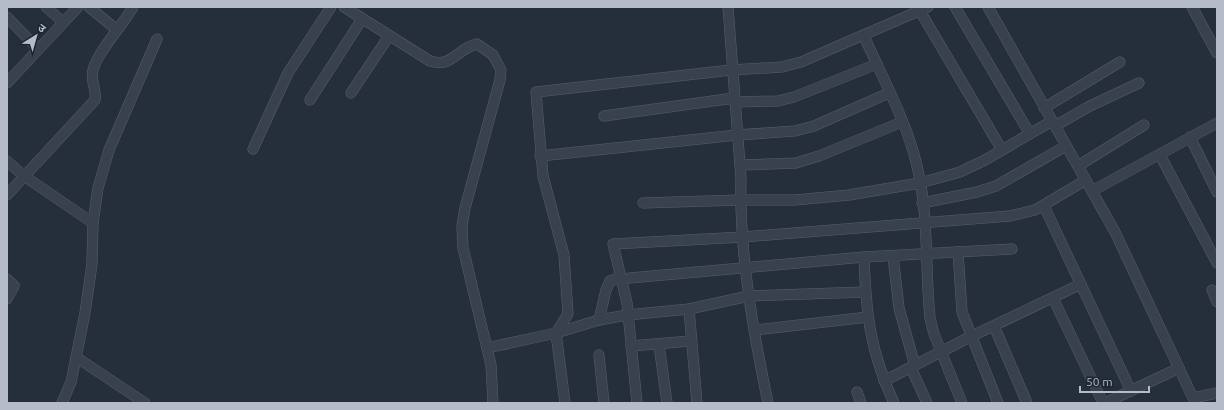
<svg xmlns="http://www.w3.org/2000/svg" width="1224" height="410" font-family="Ubuntu,'Noto Sans Devanagari',sans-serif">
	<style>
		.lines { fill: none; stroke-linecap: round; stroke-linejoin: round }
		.minor-casing { stroke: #575f6a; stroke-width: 11 }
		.minor { stroke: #39414c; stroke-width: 10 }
	</style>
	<rect width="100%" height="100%" fill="#252f3c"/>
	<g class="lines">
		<defs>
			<g id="minor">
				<polyline points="46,7 63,22"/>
				<polyline points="89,7 117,30"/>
				<path d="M344 7 430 61C453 68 457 48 477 44L493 55 501 70 500 80 465 208 462 226 463 248 491 365 493 403"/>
				<path d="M728 7 741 178C739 251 753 331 768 403"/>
				<polyline points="955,7 1030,134"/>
				<polyline points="988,7 1115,232 1193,398 1217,393"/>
				<polyline points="1192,7 1217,53"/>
				<polyline points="920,11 1002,150"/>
				<polyline points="7,17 38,49"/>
				<path d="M864 36C882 77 907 122 917 166 929 215 925 268 930 318L934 334 962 403"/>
				<polyline points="7,83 78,7"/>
				<polyline points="351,93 389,36"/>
				<polyline points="310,100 362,19"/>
				<polyline points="734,102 778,101 794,97 877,64"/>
				<polyline points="1044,108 1120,62"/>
				<polyline points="604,116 734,98"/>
				<polyline points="1055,126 1090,106 1139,83"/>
				<polyline points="1190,137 1217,192"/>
				<polyline points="253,149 288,73 331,7"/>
				<polyline points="1160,155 1217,263"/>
				<polyline points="540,156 737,135 795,131 814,126 889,93"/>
				<polyline points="7,161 24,176 93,223"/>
				<polyline points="740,165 796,163 819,156 902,122"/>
				<polyline points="1078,166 1144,125"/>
				<polyline points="1092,191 1217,123"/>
				<path d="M7 195 95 100C97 90 90 81 93 70 98 51 123 25 133 7"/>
				<polyline points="643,203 740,200 795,200 849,195 920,183 960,172 985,160 1052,121"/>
				<polyline points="922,203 977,192 996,186 1066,146"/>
				<polyline points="1044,206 1131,391"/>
				<polyline points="958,252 962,312 998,403"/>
				<polyline points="893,256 899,308 915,366"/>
				<path d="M864 257C866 314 870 351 894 403"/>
				<polyline points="630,278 864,257 1012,249"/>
				<polyline points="7,279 14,286 7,299"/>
				<polyline points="1212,290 1217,302"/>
				<polyline points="1053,298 1103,403"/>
				<polyline points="689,309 697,403"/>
				<polyline points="599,320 606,290 610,281 621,277"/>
				<polyline points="994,326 1027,403"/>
				<polyline points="755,330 868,317"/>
				<polyline points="659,345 667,403"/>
				<polyline points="631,346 690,341"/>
				<polyline points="487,348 556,333 599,320 627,315 689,309 749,296 865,292"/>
				<polyline points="599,355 604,403"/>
				<polyline points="76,357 145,403"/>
				<polyline points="911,368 927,403"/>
				<polyline points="884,381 970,337 1081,284"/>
				<polyline points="857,392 861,403"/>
				<polyline points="62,403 71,382 85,313 92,264 93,223 98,188 109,150 157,39"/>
				<polyline points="565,403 556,333 568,314 564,255 543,176 536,92 731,70 782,67 801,62 928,7"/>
				<polyline points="637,403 627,303 613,244 743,237 1010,216 1035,210 1086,180"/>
				<polyline points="1105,403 1179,368"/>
			</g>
		</defs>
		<!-- minor casing -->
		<use href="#minor" class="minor-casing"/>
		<!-- minor -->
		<use href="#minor" class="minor"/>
	</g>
	<!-- border -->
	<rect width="1224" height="410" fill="none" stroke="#b5bcc7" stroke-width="16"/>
	<!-- north arrow -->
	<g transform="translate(36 36) rotate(37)" stroke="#1e2631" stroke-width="3" paint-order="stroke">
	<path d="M0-3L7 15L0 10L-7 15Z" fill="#b5bcc7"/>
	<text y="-6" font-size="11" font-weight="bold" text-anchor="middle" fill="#b5bcc7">उ</text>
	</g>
	<!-- scale -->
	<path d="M1080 386v6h69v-6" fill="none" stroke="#b5bcc7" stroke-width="2"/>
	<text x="1086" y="386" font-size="12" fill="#b5bcc7" stroke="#1e2631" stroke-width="3" paint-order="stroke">50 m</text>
</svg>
